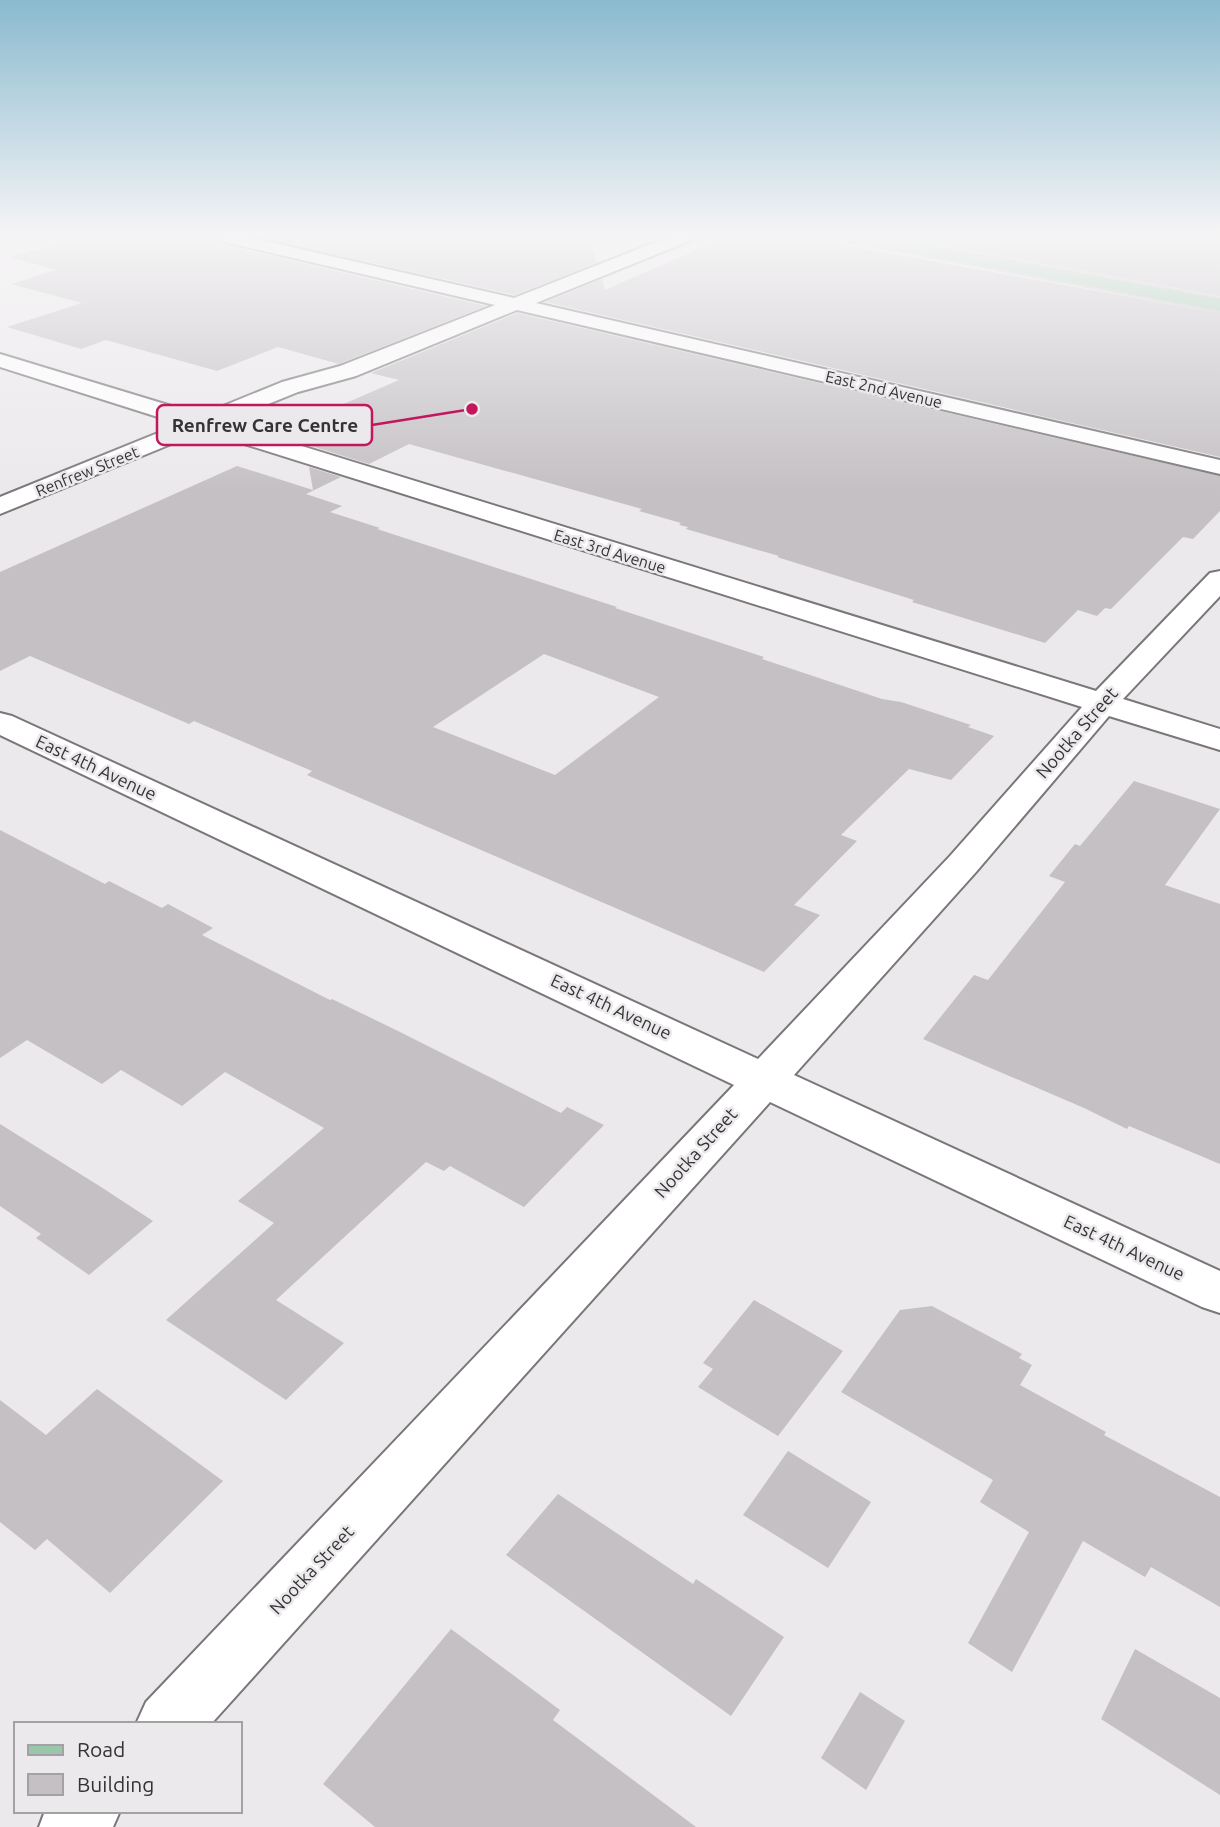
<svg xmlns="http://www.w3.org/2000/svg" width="1220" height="1827" font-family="Ubuntu,sans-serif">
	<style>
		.green { fill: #ead1e7 }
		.building { fill: #c4c0c4; fill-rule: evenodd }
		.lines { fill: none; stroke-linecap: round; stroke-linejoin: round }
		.minor-casing { stroke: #7a7679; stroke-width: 4 }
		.major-casing { stroke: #c6c6c6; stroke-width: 4 }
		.minor { fill: #fff; fill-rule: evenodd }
		.major { fill: #9ac7ac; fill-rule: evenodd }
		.labels { text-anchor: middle; stroke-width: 5; stroke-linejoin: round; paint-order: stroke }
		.far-street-label { font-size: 16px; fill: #353435; stroke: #ece9ec }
		.street-label { font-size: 18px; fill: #353435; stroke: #ece9ec }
		.leader { fill: none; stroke: #c2185b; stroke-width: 2.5 }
		.callout-dot { fill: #c2185b; stroke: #ece9ec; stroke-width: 2.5 }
		.callout { fill: #ece9ec; stroke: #c2185b; stroke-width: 2.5 }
		.callout-label { font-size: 19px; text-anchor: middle; font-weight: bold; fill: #353435 }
	</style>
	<rect width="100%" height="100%" fill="#ece9ec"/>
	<!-- green -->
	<path class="green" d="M868 236C986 236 1104 265 1220 286V300Z"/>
	<!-- building -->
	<g class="building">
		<polygon points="84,236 210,236 220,244 486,306 339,364 278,347 217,371 106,340 81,349 7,327 82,303 11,284 56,270 10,257"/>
		<polygon points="253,236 589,236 597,263 514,295"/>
		<polygon points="728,236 794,236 1220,313 1220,457 545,302 602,279 605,290"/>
		<polygon points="896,236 1220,236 1220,296 896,237"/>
		<polygon points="517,313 1220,476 1220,511 1193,539 1183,537 1111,609 1105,608 1097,616 1078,610 1045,643 912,602 914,600 777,557 779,556 686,529 688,527 679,525 681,523 639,511 642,509 409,444 369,464 305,444 302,422 399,380 371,373"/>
		<path d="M237 466 313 490 309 467 341 477 306 494 342 506 330 512 380 528 377 529 617 607 615 608 764 657 762 659 882 699 901 702 971 725 968 727 994 736 951 780 909 769 841 835 857 841 794 905 820 915 764 972 307 775 312 771 194 721 189 724 30 656 0 671V572ZM544 654 659 697 555 775 433 727Z"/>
		<polygon points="1134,781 1220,809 1165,885 1220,904 1220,1164 1129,1126 1127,1129 1084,1108 923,1039 974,975 988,980 1065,882 1049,876 1075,844 1080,846"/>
		<polygon points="0,830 105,884 109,881 162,908 168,904 213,928 202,935 330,1000 332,999 396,1030 561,1113 567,1107 604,1125 524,1207 450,1166 444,1171 426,1162 276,1300 344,1343 286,1400 166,1320 274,1223 238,1201 324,1128 225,1072 182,1106 121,1070 102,1084 27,1040 0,1058"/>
		<polygon points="0,1124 101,1187 153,1221 89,1275 36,1238 41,1234 0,1206"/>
		<polygon points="754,1300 843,1351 778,1436 698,1387 713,1369 703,1363"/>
		<polygon points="932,1306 1022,1354 1019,1358 1032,1365 1020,1385 1106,1432 1104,1435 1220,1497 1220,1607 1151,1567 1145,1577 1083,1541 1012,1672 968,1643 1029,1532 980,1502 993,1480 841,1392 900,1310"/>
		<polygon points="97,1389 223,1481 110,1593 47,1539 35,1550 0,1522 0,1400 46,1435"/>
		<polygon points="788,1451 871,1502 828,1568 743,1515"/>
		<polygon points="558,1494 693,1584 696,1579 784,1637 731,1716 506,1555"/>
		<polygon points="451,1629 560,1710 553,1720 696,1827 375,1827 323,1784"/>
		<polygon points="1135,1649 1220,1698 1220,1795 1101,1719"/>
		<polygon points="860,1692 905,1721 866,1790 821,1758"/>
	</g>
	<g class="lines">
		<defs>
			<g id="minor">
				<polygon points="212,236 243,236 514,298 671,236 695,236 692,240 536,303 1220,460 1220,474 517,310 356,376 298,392 224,422 1096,691 1210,573 1220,571 1220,596 1123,699 1220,729 1220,750 1109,716 976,872 794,1075 1220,1271 1220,1313 1202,1307 770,1102 211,1724 136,1724 146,1702 734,1085 0,735 0,713 12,716 758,1059 950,856 1082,707 203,431 0,514 0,497 180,424 0,367 0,354 201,415 282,382 340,366 495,305 221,241"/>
				<polygon points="45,1811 120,1811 113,1827 39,1827"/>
			</g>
			<polygon id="major" points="839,236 875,236 1220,299 1220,311 848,241"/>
		</defs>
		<!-- minor casing -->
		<use href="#minor" class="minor-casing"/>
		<!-- major casing -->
		<use href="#major" class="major-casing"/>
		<!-- minor -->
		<use href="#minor" class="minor"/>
		<!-- major -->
		<use href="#major" class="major"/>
	</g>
	<!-- sky -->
	<linearGradient id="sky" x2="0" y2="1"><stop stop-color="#8abacf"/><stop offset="0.48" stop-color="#f6f5f6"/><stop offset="1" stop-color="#f6f5f6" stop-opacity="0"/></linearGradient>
	<rect width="1220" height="491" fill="url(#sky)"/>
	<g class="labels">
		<!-- far-street labels -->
		<g class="far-street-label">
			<text transform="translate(884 389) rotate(13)" y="6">East 2nd Avenue</text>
			<text transform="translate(87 471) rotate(-22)" y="6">Renfrew Street</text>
			<text transform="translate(610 551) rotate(17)" y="6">East 3rd Avenue</text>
		</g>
		<!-- street labels -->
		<g class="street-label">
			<text transform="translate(1077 733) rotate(-49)" y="6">Nootka Street</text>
			<text transform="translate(96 768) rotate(25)" y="6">East 4th Avenue</text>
			<text transform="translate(611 1007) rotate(25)" y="6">East 4th Avenue</text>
			<text transform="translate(696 1153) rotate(-48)" y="6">Nootka Street</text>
			<text transform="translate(1124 1248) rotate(25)" y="6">East 4th Avenue</text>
			<text transform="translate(312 1570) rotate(-47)" y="6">Nootka Street</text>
		</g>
	</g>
	<!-- callouts -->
	<path class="leader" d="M472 409L372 425"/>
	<circle class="callout-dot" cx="472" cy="409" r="7"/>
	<rect class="callout" x="157" y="405" width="215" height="40" rx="7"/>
	<g class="callout-label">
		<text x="265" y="432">Renfrew Care Centre</text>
	</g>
	<!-- legend -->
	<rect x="14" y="1722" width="228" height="91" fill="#ece9ec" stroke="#a3a1a3" stroke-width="2"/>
	<rect x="28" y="1745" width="35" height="10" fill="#9ac7ac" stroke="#a3a1a3" stroke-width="2"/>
	<text x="77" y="1757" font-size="21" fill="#353435">Road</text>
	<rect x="28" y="1774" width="35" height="21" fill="#c4c0c4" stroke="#a3a1a3" stroke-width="2"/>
	<text x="77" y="1792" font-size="21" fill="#353435">Building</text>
</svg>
